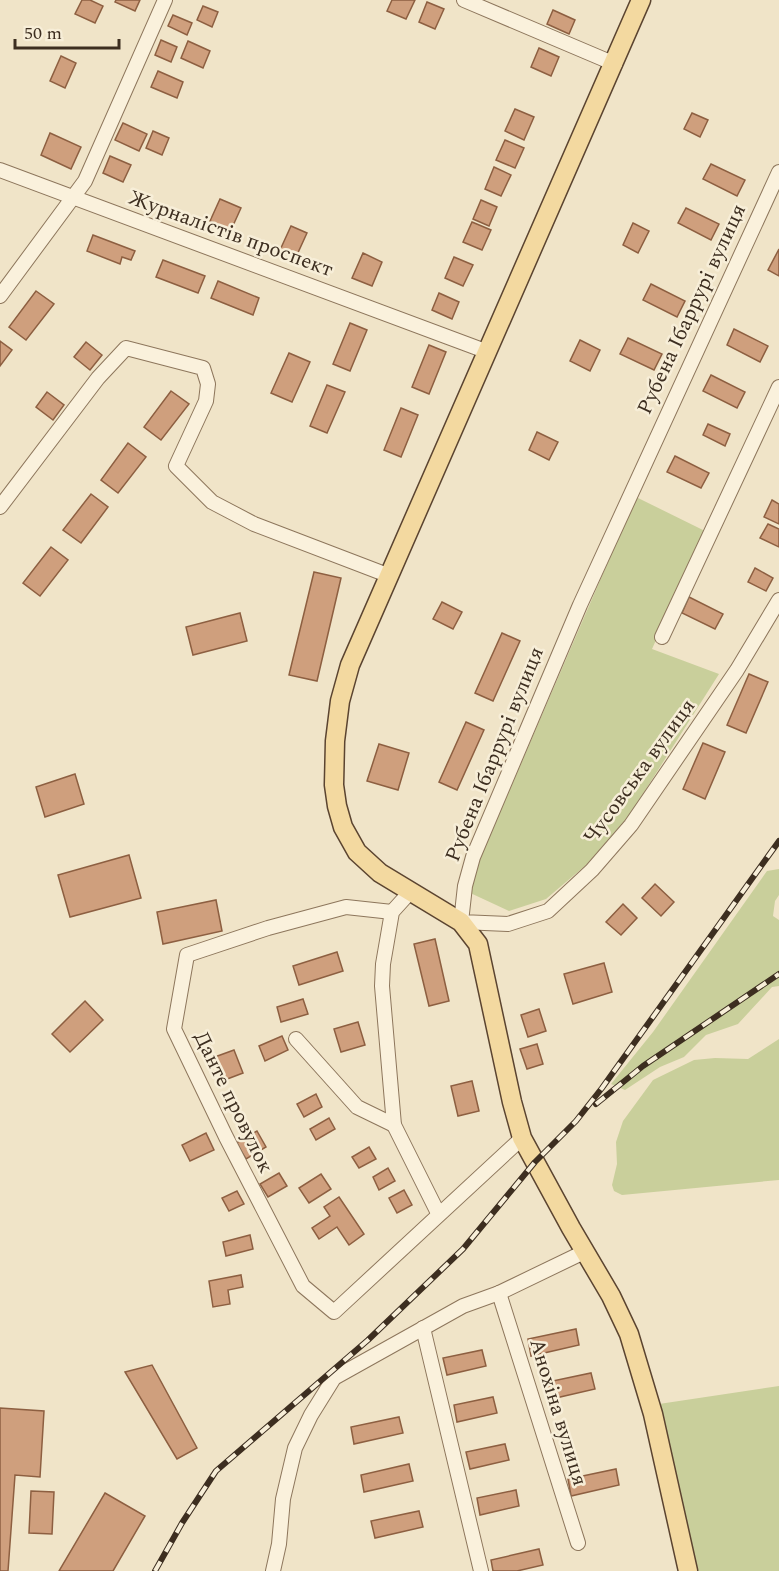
<svg xmlns="http://www.w3.org/2000/svg" width="779" height="1571" font-family="Spectral,serif">
	<style>
		.green { fill: #c9cf9b }
		.building { fill: #cf9f7d; stroke: #8d5f41; stroke-width: 1.5 }
		.lines { fill: none; stroke-linecap: round; stroke-linejoin: round }
		.minor-casing { stroke: #8d765c; stroke-width: 16 }
		.major-casing { stroke: #5b4430; stroke-width: 21 }
		.minor { stroke: #faf1dc; stroke-width: 14 }
		.major { stroke: #f3d9a0; stroke-width: 18 }
		.rail-casing { stroke: #3d2e20; stroke-width: 6 }
		.rail { stroke: #f7eed8; stroke-width: 4; stroke-dasharray: 11; stroke-linecap: butt }
		.labels { text-anchor: middle; stroke-width: 5; stroke-linejoin: round; paint-order: stroke }
		.street-label { font-size: 21px; fill: #3d2e20; stroke: #f7eed8 }
	</style>
	<rect width="100%" height="100%" fill="#f0e4c8"/>
	<!-- green -->
	<g class="green">
		<polygon points="636,497 705,531 652,649 719,674 627,819 586,865 546,899 509,911 466,891"/>
		<polygon points="779,869 779,895 775,901 773,916 779,920 779,986 772,987 738,1024 706,1035 684,1057 660,1067 625,1090 611,1084 653,1032 767,871"/>
		<polygon points="779,1039 779,1180 622,1195 614,1191 612,1185 617,1164 616,1142 623,1121 653,1080 694,1060 715,1058 748,1059"/>
		<polygon points="779,1386 779,1571 693,1571 659,1404"/>
	</g>
	<!-- building -->
	<g class="building">
		<polygon points="82,0 90,0 103,6 95,23 75,14"/>
		<polygon points="116,0 140,0 135,11 115,2"/>
		<polygon points="392,0 415,0 406,19 387,11"/>
		<polygon points="427,2 444,9 435,29 419,22"/>
		<polygon points="203,6 218,12 212,27 197,20"/>
		<polygon points="553,10 575,20 569,34 547,24"/>
		<polygon points="173,15 192,23 187,35 168,26"/>
		<polygon points="161,40 177,47 171,62 155,55"/>
		<polygon points="188,41 210,51 203,68 181,58"/>
		<polygon points="539,48 559,57 551,76 531,67"/>
		<polygon points="61,56 76,63 65,88 50,81"/>
		<polygon points="158,71 183,82 177,98 151,87"/>
		<polygon points="515,109 534,117 524,140 505,131"/>
		<polygon points="692,113 708,120 700,137 684,129"/>
		<polygon points="123,123 147,134 139,151 115,140"/>
		<polygon points="153,131 169,138 162,155 146,148"/>
		<polygon points="50,133 81,147 71,169 41,155"/>
		<polygon points="505,140 524,148 515,168 496,160"/>
		<polygon points="110,156 131,165 123,182 103,173"/>
		<polygon points="711,164 745,180 737,196 703,179"/>
		<polygon points="494,167 511,175 501,196 485,189"/>
		<polygon points="220,199 241,208 231,230 210,221"/>
		<polygon points="481,200 497,207 489,226 473,219"/>
		<polygon points="686,208 719,224 711,240 678,223"/>
		<polygon points="472,222 491,230 482,250 463,242"/>
		<polygon points="633,223 649,231 638,253 623,245"/>
		<polygon points="291,226 307,233 296,257 280,250"/>
		<polygon points="93,235 135,251 131,260 122,257 120,264 87,251"/>
		<polygon points="779,249 779,276 768,270"/>
		<polygon points="363,253 382,262 372,286 352,278"/>
		<polygon points="454,257 473,265 463,286 445,278"/>
		<polygon points="163,260 205,276 198,293 156,277"/>
		<polygon points="218,281 259,298 253,315 211,298"/>
		<polygon points="651,284 685,301 677,317 643,300"/>
		<polygon points="36,291 54,304 26,340 9,327"/>
		<polygon points="439,293 459,302 452,319 432,310"/>
		<polygon points="350,323 367,330 350,371 333,364"/>
		<polygon points="734,329 768,346 760,362 727,345"/>
		<polygon points="628,338 662,354 654,370 620,354"/>
		<polygon points="580,340 600,350 590,371 570,361"/>
		<polygon points="0,341 12,350 0,366"/>
		<polygon points="86,342 102,355 90,370 74,357"/>
		<polygon points="429,345 446,352 429,394 412,387"/>
		<polygon points="289,353 310,362 292,402 271,393"/>
		<polygon points="711,375 745,392 737,408 703,391"/>
		<polygon points="327,385 345,392 327,433 310,426"/>
		<polygon points="171,391 189,404 161,440 144,427"/>
		<polygon points="47,392 64,405 53,420 36,407"/>
		<polygon points="401,408 418,415 401,457 384,450"/>
		<polygon points="708,424 730,434 725,446 703,435"/>
		<polygon points="537,432 558,442 549,460 529,450"/>
		<polygon points="128,443 146,457 118,493 101,480"/>
		<polygon points="675,456 709,473 701,488 667,472"/>
		<polygon points="91,494 108,507 81,543 63,530"/>
		<polygon points="772,500 779,504 779,524 764,517"/>
		<polygon points="768,524 779,529 779,547 760,538"/>
		<polygon points="51,547 68,560 40,596 23,583"/>
		<polygon points="755,568 773,578 766,591 748,582"/>
		<polygon points="314,572 341,578 317,681 289,675"/>
		<polygon points="689,597 723,614 715,629 682,613"/>
		<polygon points="442,602 462,612 453,629 433,619"/>
		<polygon points="240,613 247,641 193,655 186,627"/>
		<polygon points="502,633 520,641 493,701 475,693"/>
		<polygon points="749,674 768,682 746,733 727,725"/>
		<polygon points="466,722 484,730 457,790 439,782"/>
		<polygon points="703,743 725,752 705,799 683,789"/>
		<polygon points="379,744 409,753 398,790 367,781"/>
		<polygon points="75,774 84,804 45,817 36,787"/>
		<polygon points="129,855 141,898 70,917 58,875"/>
		<polygon points="655,884 674,902 661,916 642,898"/>
		<polygon points="216,900 222,931 163,944 157,912"/>
		<polygon points="623,904 637,918 621,935 606,922"/>
		<polygon points="435,939 449,1001 429,1006 414,944"/>
		<polygon points="337,952 343,971 299,985 293,966"/>
		<polygon points="604,963 612,992 573,1004 564,974"/>
		<polygon points="303,999 308,1014 281,1022 277,1007"/>
		<polygon points="85,1001 103,1020 70,1052 52,1034"/>
		<polygon points="539,1009 546,1031 528,1037 521,1015"/>
		<polygon points="358,1022 365,1045 341,1052 334,1029"/>
		<polygon points="282,1036 288,1050 265,1061 259,1046"/>
		<polygon points="537,1044 543,1064 527,1069 520,1049"/>
		<polygon points="234,1050 243,1073 222,1081 212,1058"/>
		<polygon points="472,1081 479,1111 458,1116 451,1086"/>
		<polygon points="316,1094 322,1107 304,1117 297,1104"/>
		<polygon points="329,1118 335,1129 316,1140 310,1129"/>
		<polygon points="257,1131 266,1147 246,1159 236,1143"/>
		<polygon points="206,1133 214,1150 190,1161 182,1145"/>
		<polygon points="369,1147 376,1159 359,1168 352,1157"/>
		<polygon points="388,1168 395,1181 379,1190 373,1177"/>
		<polygon points="279,1173 287,1186 268,1197 260,1184"/>
		<polygon points="321,1174 331,1189 309,1203 299,1188"/>
		<polygon points="404,1190 412,1205 397,1213 389,1198"/>
		<polygon points="237,1191 244,1204 229,1211 222,1198"/>
		<polygon points="339,1197 364,1234 349,1245 337,1227 319,1239 312,1228 330,1216 324,1207"/>
		<polygon points="250,1235 253,1249 226,1256 223,1242"/>
		<polygon points="241,1275 243,1287 228,1290 230,1304 213,1307 209,1281"/>
		<polygon points="576,1329 579,1345 531,1356 528,1339"/>
		<polygon points="482,1350 486,1366 447,1375 443,1358"/>
		<polygon points="152,1365 197,1448 177,1459 125,1372"/>
		<polygon points="591,1373 595,1389 547,1400 543,1383"/>
		<polygon points="493,1397 497,1413 457,1422 454,1405"/>
		<polygon points="0,1408 44,1411 40,1477 15,1475 8,1571 0,1571"/>
		<polygon points="399,1417 403,1433 354,1444 351,1427"/>
		<polygon points="505,1444 509,1460 470,1469 466,1452"/>
		<polygon points="409,1464 413,1481 364,1492 361,1475"/>
		<polygon points="616,1469 619,1485 571,1496 568,1479"/>
		<polygon points="516,1490 519,1506 480,1515 477,1498"/>
		<polygon points="31,1491 54,1492 52,1534 29,1533"/>
		<polygon points="105,1493 145,1516 113,1571 59,1571"/>
		<polygon points="419,1511 423,1527 375,1538 371,1521"/>
		<polygon points="539,1549 543,1565 517,1571 493,1571 491,1560"/>
	</g>
	<g class="lines">
		<defs>
			<g id="minor">
				<polyline points="464,0 615,64"/>
				<polyline points="0,170 488,352"/>
				<polyline points="779,172 580,605 473,857 465,886 461,922 508,924 548,911 592,870 631,825 737,670 779,600"/>
				<polyline points="0,296 85,181 165,0"/>
				<polyline points="0,507 98,378 126,348 203,368 208,384 206,401 176,466 212,502 254,524 390,576"/>
				<polyline points="662,637 779,387"/>
				<polyline points="411,891 392,912 383,964 382,986 394,1125 438,1213"/>
				<polyline points="392,912 346,907 268,928 187,955 174,1029 226,1137 303,1286 334,1312 522,1138"/>
				<polyline points="296,1039 357,1107 394,1125"/>
				<polyline points="499,1293 578,1543"/>
				<polyline points="423,1328 481,1571"/>
				<polyline points="273,1571 279,1544 283,1499 295,1448 311,1415 334,1378 463,1306 499,1293 584,1252"/>
			</g>
			<polyline id="major" points="641,0 350,665 340,701 335,741 334,785 337,806 343,827 357,852 380,873 461,922 478,944 512,1102 522,1138 571,1228 611,1296 629,1334 653,1414 688,1571"/>
		</defs>
		<!-- minor casing -->
		<use href="#minor" class="minor-casing"/>
		<!-- major casing -->
		<use href="#major" class="major-casing"/>
		<!-- minor -->
		<use href="#minor" class="minor"/>
		<!-- major -->
		<use href="#major" class="major"/>
		<defs>
			<g id="rail">
				<polyline points="596,1104 643,1066 779,974"/>
				<polyline points="155,1571 182,1523 216,1471 368,1340 463,1249 535,1162 576,1121 602,1088 779,841"/>
			</g>
		</defs>
		<!-- rail casing -->
		<use href="#rail" class="rail-casing"/>
		<!-- rail -->
		<use href="#rail" class="rail"/>
	</g>
	<g class="labels">
		<!-- street labels -->
		<g class="street-label">
			<text transform="translate(231 233) rotate(20)" y="7">Журналістів проспект</text>
			<text transform="translate(691 309) rotate(-65)" y="7">Рубена Ібаррурі вулиця</text>
			<text transform="translate(494 754) rotate(-68)" y="7">Рубена Ібаррурі вулиця</text>
			<text transform="translate(639 771) rotate(-54)" y="7">Чусовська вулиця</text>
			<text transform="translate(234 1102) rotate(64)" y="7">Данте провулок</text>
			<text transform="translate(559 1412) rotate(73)" y="7">Анохіна вулиця</text>
		</g>
	</g>
	<!-- scale -->
	<path d="M15 39v9h104v-9" fill="none" stroke="#3d2e20" stroke-width="3"/>
	<text x="24" y="39" font-size="18" fill="#3d2e20" stroke="#f7eed8" stroke-width="4.5" paint-order="stroke">50 m</text>
</svg>
